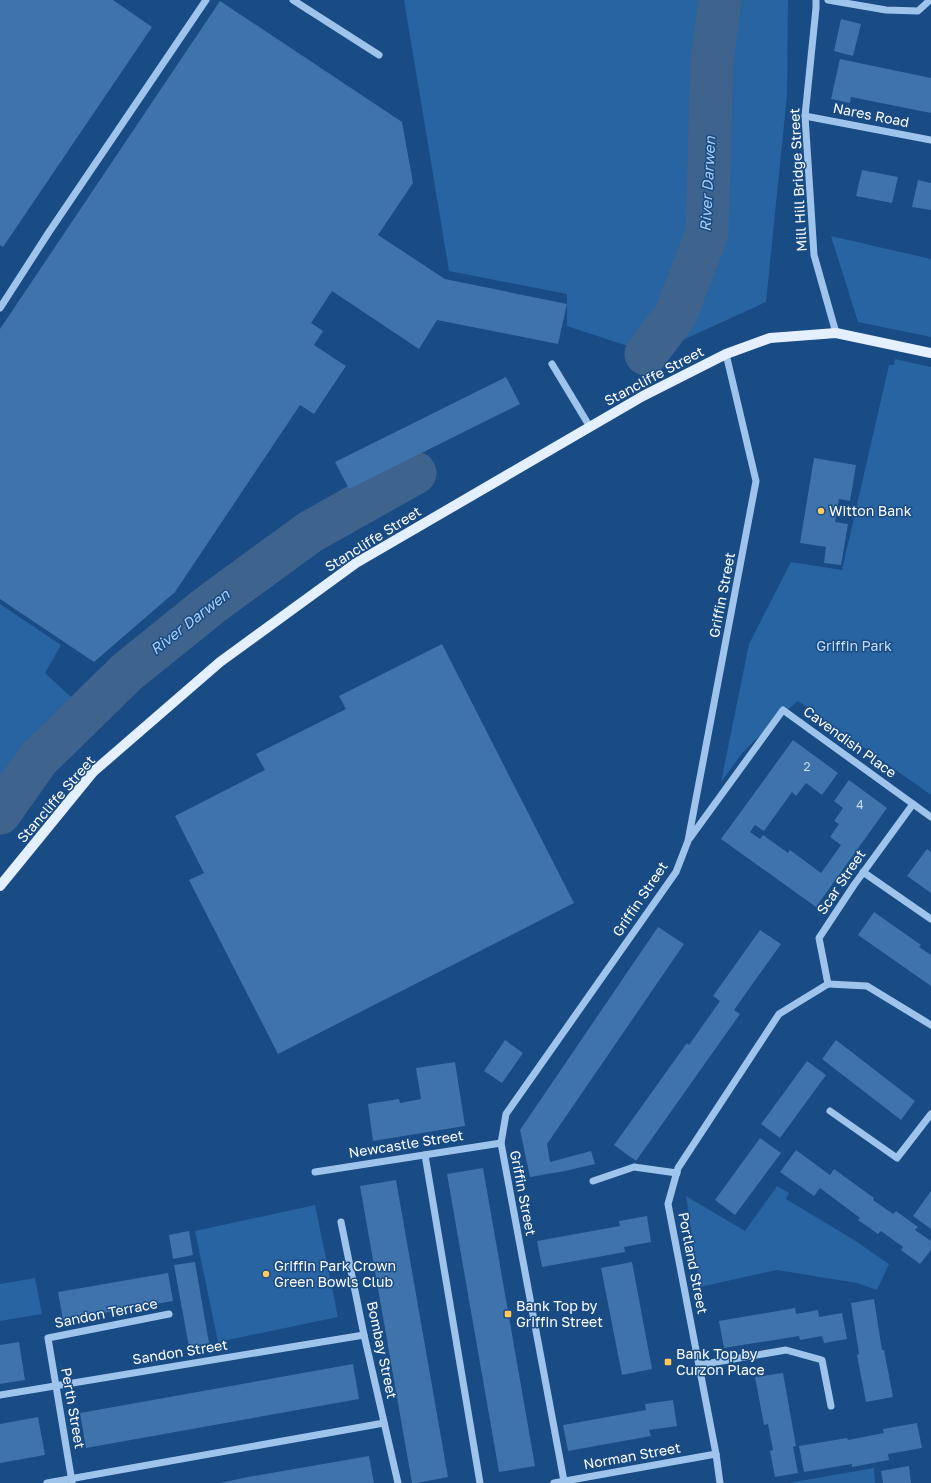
<svg xmlns="http://www.w3.org/2000/svg" width="931" height="1483" font-family="'Golos Text',sans-serif">
	<style>
		.green { fill: #2863a2 }
		.lines { fill: none; stroke-linecap: round; stroke-linejoin: round }
		.river { stroke: #3e648e; stroke-width: 43 }
		.building { fill: #3e73ac }
		.minor { stroke: #9fc4ec; stroke-width: 7 }
		.major { stroke: #e4efff; stroke-width: 10 }
		.poi-dot { fill: #ffca5a; stroke: #194b84; stroke-width: 1.5 }
		.labels { text-anchor: middle; stroke-width: 3; stroke-linejoin: round; paint-order: stroke }
		.number-label { font-size: 12px; fill: #cfdcea }
		.street-label { font-size: 14px; fill: #fff; stroke: #194b84 }
		.poi-label { font-size: 14px; fill: #fff; stroke: #194b84; text-anchor: start }
		.park-label { font-size: 14px; fill: #c4def9; stroke: #194b84 }
		.water-label { font-size: 15px; font-style: italic; fill: #aacef3; stroke: #194b84 }
	</style>
	<rect width="100%" height="100%" fill="#194b84"/>
	<!-- green -->
	<g class="green">
		<polygon points="404,0 788,0 787,95 766,302 652,354 567,326 567,294 449,271"/>
		<polygon points="831,236 931,259 931,337 858,322"/>
		<polygon points="895,359 931,367 931,795 798,701 777,719 743,752 721,782 749,644 791,562 842,570 889,365 894,365"/>
		<polygon points="0,604 61,645 45,673 71,697 0,789"/>
		<polygon points="777,1186 789,1193 786,1199 854,1240 889,1264 877,1290 857,1283 777,1270 700,1287 686,1196 745,1231"/>
		<polygon points="315,1205 338,1317 218,1342 195,1231"/>
		<polygon points="35,1278 42,1314 0,1321 0,1284"/>
		<polygon points="874,1468 875,1483 788,1483"/>
	</g>
	<g class="lines">
		<!-- river -->
		<g class="river">
			<polyline points="646,354 676,314 707,233 712,59 720,0"/>
			<polyline points="0,813 38,759 127,672 210,605 310,532 415,473"/>
		</g>
	</g>
	<!-- building -->
	<g class="building">
		<polygon points="0,0 113,0 152,27 3,247 0,245"/>
		<polygon points="220,1 402,122 413,183 378,235 445,279 567,304 558,344 437,320 419,349 332,291 311,323 323,331 314,345 346,366 314,414 300,405 175,592 94,662 0,599 0,329"/>
		<polygon points="841,19 861,24 853,56 834,51"/>
		<polygon points="840,59 931,78 931,113 851,97 850,103 831,99"/>
		<polygon points="862,170 898,177 892,203 856,196"/>
		<polygon points="918,180 931,183 931,210 912,207"/>
		<polygon points="506,377 520,404 349,489 335,462"/>
		<polygon points="814,458 856,465 850,501 839,499 835,522 848,524 841,565 824,563 826,547 800,543"/>
		<polygon points="442,644 574,903 278,1054 189,880 204,873 175,816 265,770 256,754 346,709 339,696"/>
		<polygon points="793,740 838,773 822,795 806,783 796,796 792,792 764,831 755,825 750,832 760,839 763,835 788,853 790,850 821,873 841,845 830,837 839,824 834,821 843,808 834,801 849,780 887,808 816,907 721,839"/>
		<polygon points="927,849 931,852 931,893 907,876"/>
		<polygon points="874,912 921,945 919,947 931,955 931,986 858,935"/>
		<polygon points="658,927 684,944 547,1144 550,1162 591,1151 595,1164 565,1171 530,1177 520,1130"/>
		<polygon points="760,930 781,944 734,1010 740,1014 636,1161 614,1145 687,1043 689,1045 720,1001 713,996"/>
		<polygon points="505,1040 523,1053 502,1083 484,1071"/>
		<polygon points="836,1040 915,1101 901,1120 822,1059"/>
		<polygon points="807,1061 826,1075 780,1138 761,1124"/>
		<polygon points="455,1062 465,1126 373,1141 368,1104 399,1099 400,1103 421,1099 416,1068"/>
		<polygon points="760,1138 781,1153 735,1215 715,1200"/>
		<polygon points="796,1150 830,1175 834,1169 874,1198 873,1200 893,1214 896,1211 918,1227 915,1230 931,1241 931,1250 920,1264 901,1250 903,1247 881,1231 878,1234 858,1220 860,1218 820,1188 814,1196 780,1172"/>
		<polygon points="483,1168 535,1466 499,1472 447,1174"/>
		<polygon points="396,1180 448,1477 417,1483 412,1483 360,1186"/>
		<polygon points="931,1191 931,1229 913,1216"/>
		<polygon points="647,1216 651,1242 624,1247 625,1252 542,1267 537,1241 620,1226 619,1221"/>
		<polygon points="189,1231 193,1255 173,1259 169,1235"/>
		<polygon points="195,1262 209,1343 189,1347 174,1265"/>
		<polygon points="632,1262 652,1369 622,1375 601,1268"/>
		<polygon points="168,1273 173,1301 63,1320 58,1292"/>
		<polygon points="874,1299 882,1350 884,1350 893,1397 866,1402 857,1355 859,1354 851,1303"/>
		<polygon points="795,1308 796,1314 818,1310 819,1317 842,1313 847,1339 824,1343 822,1336 800,1340 799,1336 724,1348 719,1321"/>
		<polygon points="19,1342 25,1380 0,1384 0,1345"/>
		<polygon points="353,1364 359,1399 86,1448 80,1413"/>
		<polygon points="783,1373 796,1446 793,1447 798,1473 775,1477 770,1451 773,1450 768,1424 764,1425 755,1377"/>
		<polygon points="673,1400 677,1426 649,1430 651,1436 568,1451 563,1425 646,1410 645,1404"/>
		<polygon points="38,1417 45,1455 0,1463 0,1424"/>
		<polygon points="917,1423 922,1448 888,1454 889,1460 852,1467 852,1464 804,1472 799,1446 847,1438 848,1440 884,1433 883,1429"/>
		<polygon points="369,1456 374,1483 220,1483 248,1477"/>
		<polygon points="909,1466 911,1483 883,1483 881,1471"/>
	</g>
	<g class="lines">
		<!-- minor -->
		<g class="minor">
			<polyline points="293,0 379,55"/>
			<polyline points="816,0 816,8 805,116 814,255 836,333"/>
			<polyline points="828,0 886,10 918,11 930,0"/>
			<polyline points="805,116 931,140"/>
			<polyline points="0,308 49,232 206,0"/>
			<polyline points="552,364 590,427"/>
			<polyline points="690,838 783,710 931,817"/>
			<polyline points="863,872 931,919"/>
			<polyline points="828,984 819,938 854,885 913,804"/>
			<polyline points="828,984 867,986 931,1025"/>
			<polyline points="830,1111 897,1158 931,1114"/>
			<polyline points="425,1155 480,1483"/>
			<polyline points="315,1172 501,1143"/>
			<polyline points="593,1181 634,1167 677,1173"/>
			<polyline points="341,1222 364,1335 398,1483"/>
			<polyline points="699,1365 786,1350 822,1360 831,1406"/>
			<polyline points="0,1395 364,1335"/>
			<polyline points="564,1481 501,1143 506,1114 676,872 688,841 756,481 726,354"/>
			<polyline points="72,1482 48,1338 169,1314"/>
			<polyline points="47,1483 384,1423"/>
			<polyline points="554,1483 716,1454"/>
			<polyline points="720,1483 716,1454 668,1204 678,1168 779,1014 828,984"/>
		</g>
		<!-- major -->
		<polyline class="major" points="0,886 93,772 220,662 356,563 643,396 726,354 770,338 836,333 931,353"/>
	</g>
	<!-- markers -->
	<g class="poi-dot">
		<circle cx="821" cy="511" r="4"/>
		<circle cx="266" cy="1274" r="4"/>
		<rect x="504" y="1310" width="8" height="8" rx="2"/>
		<rect x="664" y="1358" width="8" height="8" rx="2"/>
	</g>
	<g class="labels">
		<!-- number labels -->
		<g class="number-label">
			<text x="807" y="771">2</text>
			<text x="860" y="809">4</text>
		</g>
		<!-- street labels -->
		<g class="street-label">
			<text transform="translate(871 115) rotate(11)" y="5">Nares Road</text>
			<text transform="translate(798 180) rotate(-93)" y="5">Mill Hill Bridge Street</text>
			<text transform="translate(654 376) rotate(-28)" y="5">Stancliffe Street</text>
			<text transform="translate(373 539) rotate(-32)" y="5">Stancliffe Street</text>
			<text transform="translate(722 595) rotate(-79)" y="5">Griffin Street</text>
			<text transform="translate(850 742) rotate(36)" y="5">Cavendish Place</text>
			<text transform="translate(56 799) rotate(-49)" y="5">Stancliffe Street</text>
			<text transform="translate(841 882) rotate(-56)" y="5">Scar Street</text>
			<text transform="translate(640 899) rotate(-56)" y="5">Griffin Street</text>
			<text transform="translate(406 1144) rotate(-9)" y="5">Newcastle Street</text>
			<text transform="translate(523 1193) rotate(79)" y="5">Griffin Street</text>
			<text transform="translate(693 1263) rotate(79)" y="5">Portland Street</text>
			<text transform="translate(106 1313) rotate(-11)" y="5">Sandon Terrace</text>
			<text transform="translate(382 1350) rotate(78)" y="5">Bombay Street</text>
			<text transform="translate(180 1352) rotate(-9)" y="5">Sandon Street</text>
			<text transform="translate(73 1408) rotate(80)" y="5">Perth Street</text>
			<text transform="translate(632 1456) rotate(-10)" y="5">Norman Street</text>
		</g>
		<!-- poi labels -->
		<g class="poi-label">
			<text x="829" y="516">Witton Bank</text>
			<text x="274" y="1271">Griffin Park Crown<tspan x="274" dy="16">Green Bowls Club</tspan></text>
			<text x="516" y="1311">Bank Top by<tspan x="516" dy="16">Griffin Street</tspan></text>
			<text x="676" y="1359">Bank Top by<tspan x="676" dy="16">Curzon Place</tspan></text>
		</g>
		<!-- park labels -->
		<g class="park-label">
			<text x="854" y="651">Griffin Park</text>
		</g>
		<!-- water labels -->
		<g class="water-label">
			<text transform="translate(708 184) rotate(-87)" y="5">River Darwen</text>
			<text transform="translate(190 622) rotate(-38)" y="5">River Darwen</text>
		</g>
	</g>
</svg>
